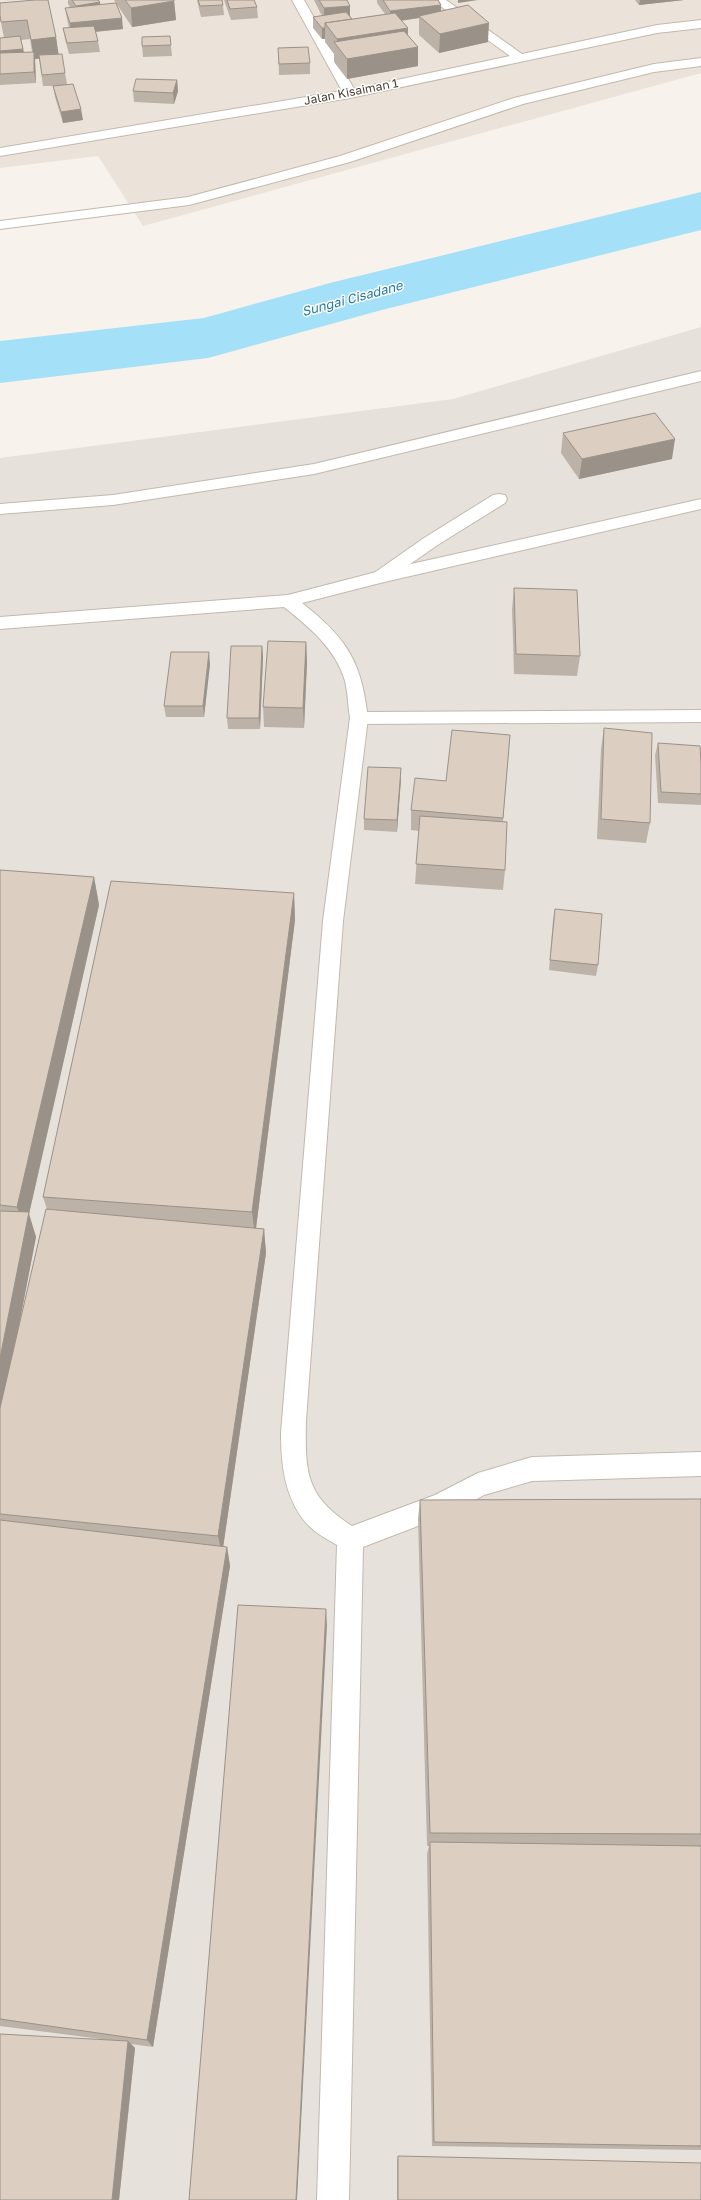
<svg xmlns="http://www.w3.org/2000/svg" width="701" height="2200" font-family="'Golos Text',sans-serif">
	<style>
		.residential { fill: #ebe3d9 }
		.industrial { fill: #e7e1dc }
		.lines { fill: none; stroke-linecap: round; stroke-linejoin: round }
		.river { fill: #a4e0f7; fill-rule: evenodd }
		.lane-casing { stroke: #c3b8ad; stroke-width: 2 }
		.street-casing { stroke: #c3b8ad; stroke-width: 2 }
		.lane { fill: #fff; fill-rule: evenodd }
		.street { fill: #fff; fill-rule: evenodd }
		.wall { fill: #bdb2a7; fill-rule: evenodd }
		.shaded-wall { fill: #9a9188 }
		.building { fill: #dccfc2; stroke: #9a9188 }
		.labels { text-anchor: middle; stroke-width: 3; stroke-linejoin: round; paint-order: stroke }
		.far-street-label { font-size: 12px; fill: #4c4138; stroke: #fff }
		.far-water-label { font-size: 13px; font-style: italic; fill: #227b9f; stroke: #fff }
	</style>
	<rect width="100%" height="100%" fill="#f7f2eb"/>
	<!-- residential -->
	<polygon class="residential" points="0,0 701,0 701,73 143,226 98,156 0,168"/>
	<!-- industrial -->
	<polygon class="industrial" points="701,327 701,2200 0,2200 0,458 453,399"/>
	<g class="lines">
		<!-- river -->
		<polygon class="river" points="701,192 701,230 378,311 208,358 0,383 0,341 204,318 330,283"/>
		<defs>
			<g id="lane">
				<polygon points="499,494 505,495 507,499 505,503 436,546 386,581 380,583 374,581 371,577 374,573 424,538 493,495"/>
				<path d="M359 712 366 713 368 718 343 921 306 1420C305 1472 305 1496 352 1526L435 1495 478 1473 532 1457 701 1452V1476L532 1481 484 1495 452 1513 363 1547 349 2200H317L337 1545C327 1539 317 1534 309 1526 285 1501 281 1466 281 1433L323 921 350 718 352 713Z"/>
			</g>
			<g id="street">
				<polygon points="292,0 304,0 354,89 510,56 432,0 446,0 522,54 657,25 701,20 701,28 657,33 350,98 0,156 0,148 342,91"/>
				<polygon points="701,58 701,66 654,72 523,104 350,162 189,205 0,229 0,221 188,197 340,156 514,98 654,64"/>
				<polygon points="701,371 701,381 314,474 113,505 0,514 0,504 113,495 314,464"/>
				<path d="M701 499V509L380 583 302 603C343 635 361 659 367 712L701 710V722L359 724 352 723 350 718C348 706 348 693 345 681 336 649 309 627 284 607L0 629V617L288 595 380 571Z"/>
			</g>
		</defs>
		<!-- lane casing -->
		<use href="#lane" class="lane-casing"/>
		<!-- street casing -->
		<use href="#street" class="street-casing"/>
		<!-- lane -->
		<use href="#lane" class="lane"/>
		<!-- street -->
		<use href="#street" class="street"/>
	</g>
	<!-- wall -->
	<g class="wall">
		<polygon points="68,0 98,0 100,5 123,29 96,32 98,41 100,52 69,54 65,39 63,28 69,28 67,19 65,8 71,8 68,4"/>
		<polygon points="114,0 174,0 176,20 132,27"/>
		<polygon points="197,0 222,0 223,5 224,15 201,17"/>
		<polygon points="224,0 254,0 257,7 258,18 231,20"/>
		<polygon points="314,0 347,0 350,16 352,19 385,14 377,3 377,0 438,0 441,11 488,42 439,53 419,35 419,18 401,21 408,28 408,35 418,47 418,66 347,79 334,62 334,54 325,42 325,39 322,39 313,28 313,17 322,16"/>
		<polygon points="635,0 684,0 639,5"/>
		<path d="M0 3 56 37 58 54 65 73 67 84 83 120 63 123 55 97 53 86H54H43L39 58 35 59 36 83 0 85V38H4L0 17ZM30 39 32 52H24L21 40Z"/>
		<polygon points="170,36 172,56 143,57 142,46"/>
		<polygon points="278,48 310,63 310,74 279,75"/>
		<polygon points="177,80 178,91 174,104 134,102 133,91"/>
		<polygon points="563,433 672,459 579,479 561,453"/>
		<polygon points="514,588 580,656 577,676 514,674 512,609"/>
		<polygon points="306,642 307,662 304,728 264,727 263,707"/>
		<polygon points="262,646 263,657 260,729 228,729 227,718"/>
		<polygon points="210,664 204,717 166,717 164,706"/>
		<polygon points="604,728 650,823 646,843 597,839 601,749"/>
		<polygon points="510,735 503,822 505,870 503,890 415,884 419,831 411,830 411,810"/>
		<polygon points="658,743 701,764 701,805 658,803 655,755"/>
		<polygon points="401,779 397,832 364,830 364,819"/>
		<polygon points="0,870 94,877 99,905 29,1214 36,1237 17,1334 47,1209 43,1197 294,893 295,920 256,1228 264,1229 266,1253 223,1547 227,1547 230,1566 153,2047 131,2044 135,2048 119,2200 0,2200 101,2039 0,2026"/>
		<polygon points="555,909 598,965 596,976 549,970 553,920"/>
		<polygon points="701,1499 701,2150 432,2146 427,1854 429,1846 427,1846 418,1519 420,1500"/>
		<polygon points="398,2156 701,2200 397,2200 397,2160"/>
	</g>
	<!-- shaded-wall -->
	<g class="shaded-wall">
		<polygon points="458,0 478,0 458,3"/>
		<polygon points="640,0 684,0 639,5"/>
		<polygon points="174,1 176,20 132,27 131,8"/>
		<polygon points="100,2 101,13 77,17 76,6"/>
		<polygon points="441,5 441,15 419,16 419,18 390,22 390,11"/>
		<polygon points="350,6 350,16 324,19 324,8"/>
		<polygon points="122,18 123,29 71,34 70,23"/>
		<polygon points="489,23 488,42 439,53 440,34"/>
		<rect x="322" y="28" width="3" height="11"/>
		<polygon points="408,28 407,48 337,46 337,39"/>
		<polygon points="56,37 59,57 35,59 36,83 34,72 34,59 31,40"/>
		<polygon points="418,47 418,66 347,79 347,59"/>
		<polygon points="23,49 25,60 0,62 0,51"/>
		<polygon points="177,80 178,91 174,104 173,93"/>
		<polygon points="81,109 83,120 63,123 61,112"/>
		<polygon points="675,439 672,459 579,479 582,459"/>
		<polygon points="306,642 307,662 304,728 303,708"/>
		<polygon points="262,646 263,657 260,729 259,718"/>
		<polygon points="209,652 210,664 204,717 203,706"/>
		<polygon points="401,768 401,779 397,832 397,820"/>
		<polygon points="94,877 99,905 29,1214 36,1237 0,1424 0,1358 25,1231 17,1207"/>
		<polygon points="294,893 295,920 255,1236 252,1212"/>
		<polygon points="264,1229 266,1253 222,1555 218,1536"/>
		<polygon points="227,1547 230,1566 153,2047 147,2040"/>
		<polygon points="326,1609 327,1625 297,2200 296,2200"/>
		<polygon points="128,2041 135,2048 119,2200 112,2200"/>
	</g>
	<!-- building -->
	<g class="building">
		<polygon points="35,0 48,0 56,37 31,40 27,20 1,22 0,15 0,3"/>
		<polygon points="72,0 98,0 100,2 76,6"/>
		<polygon points="125,0 174,0 174,1 131,8"/>
		<polygon points="198,0 222,0 223,5 200,6"/>
		<polygon points="227,0 254,0 257,7 230,9"/>
		<polygon points="319,0 347,0 350,6 324,8"/>
		<polygon points="383,0 438,0 441,5 390,11"/>
		<polygon points="116,3 122,18 70,23 65,8"/>
		<polygon points="468,5 489,23 440,34 419,16"/>
		<polygon points="346,12 352,19 325,23 325,28 322,28 313,17"/>
		<polygon points="395,13 408,28 337,39 325,23"/>
		<polygon points="94,26 98,41 67,43 63,28"/>
		<polygon points="404,31 418,47 347,59 334,42"/>
		<polygon points="20,36 23,49 0,51 0,38"/>
		<polygon points="170,36 171,45 142,46 142,37"/>
		<polygon points="308,47 310,63 279,64 278,48"/>
		<polygon points="34,52 34,72 0,74 0,53"/>
		<polygon points="62,54 65,73 42,75 39,55"/>
		<polygon points="136,79 177,80 173,93 133,91"/>
		<polygon points="73,84 81,109 61,112 53,86"/>
		<polygon points="655,413 675,439 582,459 563,433"/>
		<polygon points="514,588 577,590 580,656 516,654"/>
		<polygon points="268,641 306,642 303,708 263,707"/>
		<polygon points="231,646 262,646 259,718 227,718"/>
		<polygon points="171,652 209,652 203,706 164,706"/>
		<polygon points="604,728 652,733 650,823 601,819"/>
		<polygon points="452,730 510,735 503,818 411,810 415,778 446,781"/>
		<polygon points="658,743 700,746 701,764 701,794 661,792"/>
		<polygon points="368,767 401,768 397,820 364,819"/>
		<polygon points="420,816 507,822 505,870 416,864"/>
		<polygon points="0,870 94,877 17,1207 0,1205"/>
		<polygon points="111,881 294,893 252,1212 43,1197"/>
		<polygon points="555,909 602,914 598,965 550,960"/>
		<polygon points="46,1209 264,1229 218,1536 0,1514 0,1408"/>
		<polygon points="0,1211 29,1212 0,1358"/>
		<polygon points="701,1499 701,1834 430,1833 420,1500"/>
		<polygon points="0,1520 227,1547 147,2040 0,2019"/>
		<polygon points="238,1605 326,1609 296,2200 189,2200"/>
		<polygon points="430,1842 701,1846 701,2146 434,2142"/>
		<polygon points="0,2034 128,2041 112,2200 0,2200"/>
		<polygon points="398,2156 701,2163 701,2200 398,2200"/>
	</g>
	<g class="labels">
		<!-- far-street labels -->
		<g class="far-street-label">
			<text transform="translate(351 92) rotate(-11)" y="4">Jalan Kisaiman 1</text>
		</g>
		<!-- far-water labels -->
		<g class="far-water-label">
			<text transform="translate(352 298) rotate(-15)" y="5">Sungai Cisadane</text>
		</g>
	</g>
</svg>
